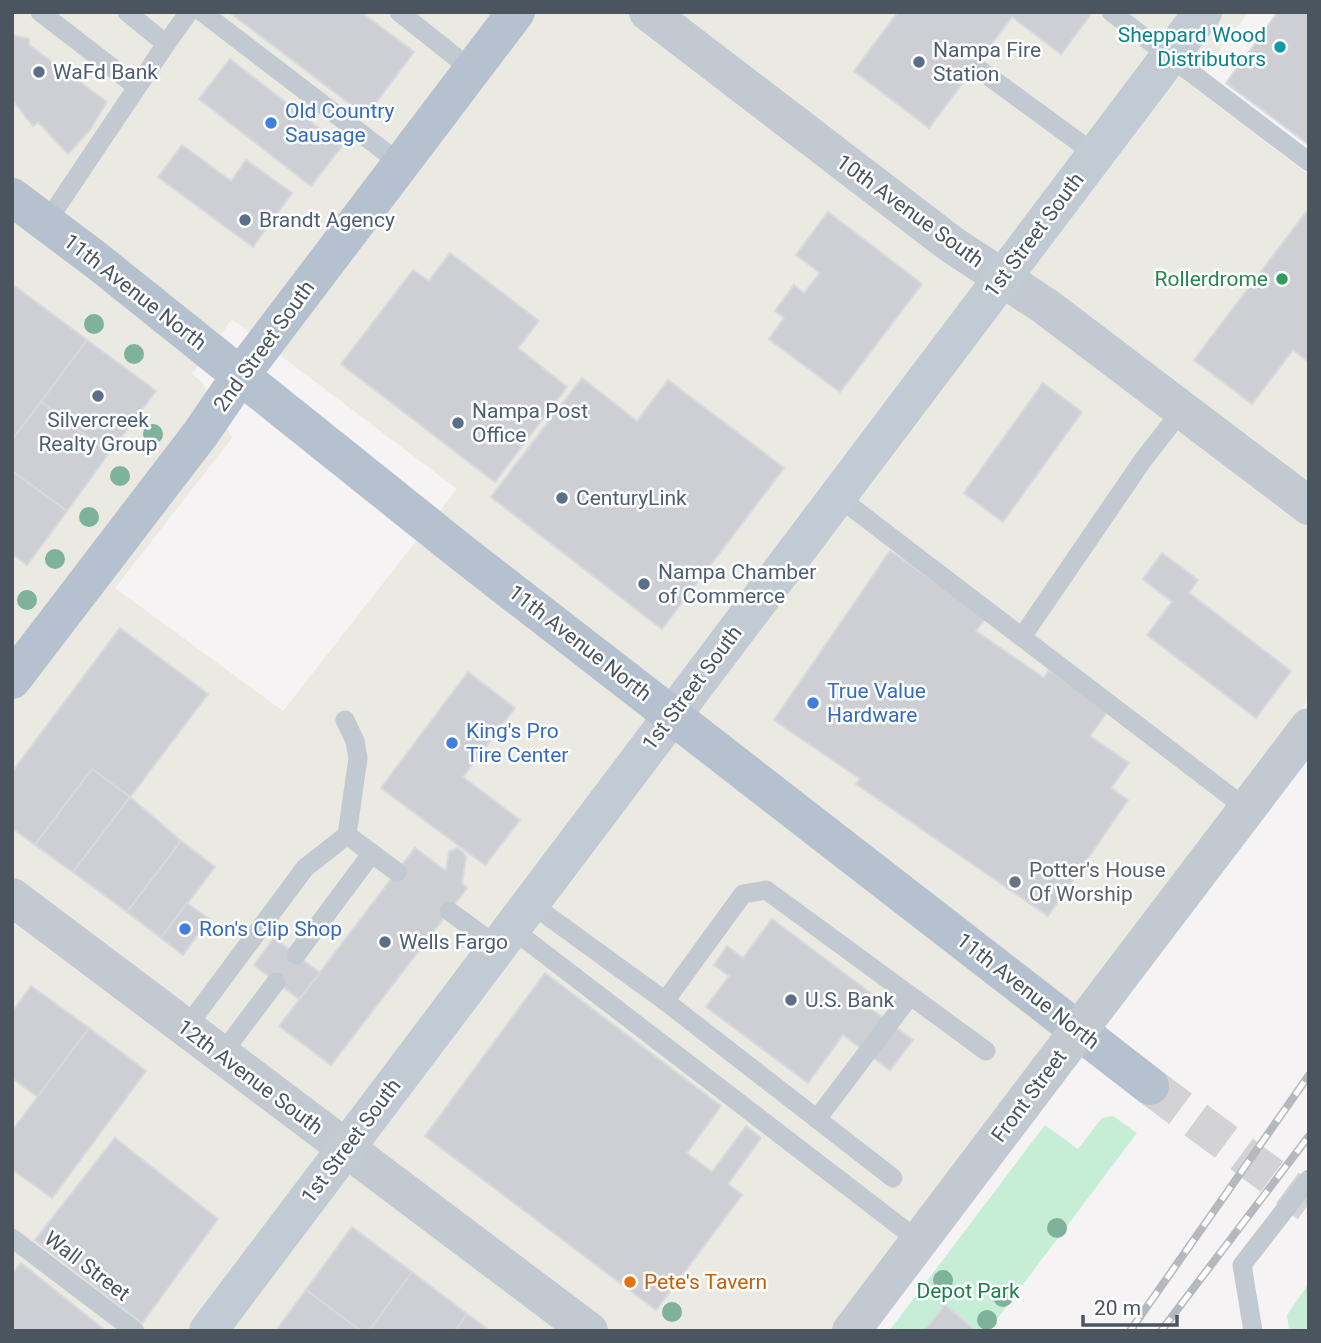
<svg xmlns="http://www.w3.org/2000/svg" width="1321" height="1343" font-family="Roboto,sans-serif">
	<style>
		.commercial { fill: #eae9e2; fill-rule: evenodd }
		.green { fill: #c6eed6 }
		.building { fill: #cdcfd4; stroke: #d7d9dd; stroke-width: 2 }
		.lines { fill: none; stroke-linecap: round; stroke-linejoin: round }
		.primary-tunnel { stroke: #d3d3d5; stroke-width: 38; stroke-dasharray: 38 19; stroke-linecap: butt }
		.lane { stroke: #c2c9d0; stroke-width: 19 }
		.street { stroke: #c2c9d0; stroke-width: 38 }
		.secondary { stroke: #c2cad4; stroke-width: 38 }
		.primary { stroke: #b5c1cf; stroke-width: 38 }
		.rail-casing { stroke: #b5b8bc; stroke-width: 8 }
		.rail { stroke: #fff; stroke-width: 5; stroke-dasharray: 16; stroke-linecap: butt }
		.street-bridge { stroke: #c2c9d0; stroke-width: 38 }
		.tree { fill: #7fb29a }
		.culture-dot { fill: #0f9aa8; stroke: #fff; stroke-width: 2.5 }
		.service-dot { fill: #5c6f8a; stroke: #fff; stroke-width: 2.5 }
		.shop-dot { fill: #3f7fe0; stroke: #fff; stroke-width: 2.5 }
		.leisure-dot { fill: #2e9e5b; stroke: #fff; stroke-width: 2.5 }
		.worship-dot { fill: #6b7280; stroke: #fff; stroke-width: 2.5 }
		.food-dot { fill: #e8710a; stroke: #fff; stroke-width: 2.5 }
		.labels { text-anchor: middle; stroke-width: 5; stroke-linejoin: round; paint-order: stroke }
		.culture-label { font-size: 21px; fill: #0d838f; stroke: #fff; text-anchor: end }
		.service-label { font-size: 21px; fill: #4e5e75; stroke: #fff; text-anchor: start }
		.shop-label { font-size: 21px; fill: #366cbe; stroke: #fff; text-anchor: start }
		.street-label { font-size: 21px; fill: #4b555f; stroke: #fff }
		.leisure-label { font-size: 21px; fill: #27864d; stroke: #fff; text-anchor: end }
		.worship-label { font-size: 21px; fill: #5b616d; stroke: #fff; text-anchor: start }
		.food-label { font-size: 21px; fill: #c56008; stroke: #fff; text-anchor: start }
		.park-label { font-size: 21px; fill: #1f7d51; stroke: #fff }
	</style>
	<rect width="100%" height="100%" fill="#f5f3f3"/>
	<!-- commercial -->
	<path class="commercial" d="M12 12H1249L1192 86 1309 175V699L833 1331H12ZM232 319 457 489 283 711 115 588 232 438 203 383 192 374Z"/>
	<!-- green -->
	<g class="green">
		<polygon points="1113,1116 1137,1133 988,1331 889,1331 1045,1125 1078,1149 1102,1118"/>
		<polygon points="1309,1283 1309,1331 1289,1331 1287,1315"/>
	</g>
	<!-- building -->
	<g class="building">
		<polygon points="229,12 361,12 414,52 366,116"/>
		<polygon points="898,12 1088,12 1091,14 1061,54 1012,17 929,128 854,71"/>
		<polygon points="1278,12 1309,12 1309,145 1226,83"/>
		<polygon points="12,35 29,39 29,45 107,102 90,130 68,154 38,122 33,126 12,99"/>
		<polygon points="230,59 342,146 311,186 199,99"/>
		<polygon points="182,145 231,181 246,160 292,193 253,247 158,177"/>
		<polygon points="1309,208 1309,362 1293,350 1252,404 1194,360"/>
		<polygon points="828,212 922,284 840,392 769,339 784,318 775,311 794,285 804,293 820,273 796,255"/>
		<polygon points="450,253 539,321 518,348 567,387 495,482 341,364 413,270 429,281"/>
		<polygon points="12,284 87,340 12,440"/>
		<polygon points="87,340 156,391 109,453 41,402"/>
		<polygon points="582,378 637,421 668,380 784,468 662,629 491,497"/>
		<polygon points="1043,383 1082,412 1003,522 964,493"/>
		<polygon points="41,402 109,453 67,511 12,471 12,440"/>
		<polygon points="12,471 67,511 27,565 12,554"/>
		<polygon points="890,551 986,617 976,631 1044,678 1049,670 1108,711 1090,736 1129,763 1111,788 1128,800 1048,916 856,784 860,779 774,720"/>
		<polygon points="1162,553 1198,580 1189,593 1291,671 1256,718 1147,635 1172,602 1143,579"/>
		<polygon points="120,628 208,694 130,797 92,769 35,845 12,828 12,772"/>
		<polygon points="468,672 515,708 463,777 520,820 485,865 381,788"/>
		<polygon points="92,769 130,797 73,872 35,845"/>
		<polygon points="130,797 181,841 127,912 73,872"/>
		<polygon points="181,841 215,867 161,938 127,912"/>
		<polygon points="415,848 446,871 449,852 457,848 463,852 466,857 462,883 467,888 331,1065 279,1026"/>
		<polygon points="187,903 209,919 183,955 161,938"/>
		<polygon points="772,919 873,995 866,1005 913,1040 890,1070 843,1035 808,1083 706,1007 729,976 714,965 727,946 743,958"/>
		<polygon points="274,938 320,973 299,999 254,965"/>
		<polygon points="545,973 721,1106 687,1153 712,1172 746,1126 761,1138 728,1184 742,1195 656,1310 425,1136"/>
		<polygon points="31,986 89,1028 38,1097 12,1078 12,1012"/>
		<polygon points="89,1028 146,1071 52,1198 12,1169 12,1131"/>
		<polygon points="115,1138 218,1219 142,1323 35,1240"/>
		<polygon points="352,1227 412,1272 369,1331 361,1331 306,1290"/>
		<polygon points="21,1263 106,1331 12,1331 12,1274"/>
		<polygon points="412,1272 467,1314 455,1331 369,1331"/>
		<polygon points="306,1290 361,1331 276,1331"/>
		<polygon points="945,1305 976,1331 924,1331"/>
		<polygon points="467,1314 490,1331 455,1331"/>
	</g>
	<g class="lines">
		<!-- primary-tunnel -->
		<polyline class="primary-tunnel" points="1150,1086 1309,1204"/>
		<!-- lane -->
		<g class="lane">
			<polyline points="40,12 136,86"/>
			<polyline points="202,12 401,164"/>
			<polyline points="399,12 472,70"/>
			<polyline points="1111,12 1309,162"/>
			<polyline points="166,44 189,12"/>
			<polyline points="980,70 1095,154"/>
			<polyline points="46,223 166,44 127,12"/>
			<polyline points="837,496 1247,809"/>
			<polyline points="1022,637 1143,460 1182,410"/>
			<polyline points="345,720 355,741 358,758 347,835"/>
			<polyline points="530,903 665,1001 893,1178"/>
			<polyline points="449,911 497,946"/>
			<polyline points="511,928 919,1241"/>
			<polyline points="296,955 372,853"/>
			<polyline points="665,1001 743,894 766,890 986,1051"/>
			<polyline points="186,1028 305,868 347,835 397,872"/>
			<polyline points="221,1055 276,982"/>
			<polyline points="817,1119 910,996"/>
			<polyline points="12,1238 135,1331"/>
			<polyline points="1253,1331 1242,1265 1309,1179"/>
		</g>
		<!-- street -->
		<g class="street">
			<polyline points="648,12 951,244 1045,306 1309,506"/>
			<polyline points="12,897 589,1331"/>
			<polyline points="1110,989 1309,727"/>
			<polyline points="851,1331 1047,1072"/>
		</g>
		<!-- secondary -->
		<polyline class="secondary" points="208,1331 1203,12"/>
		<!-- primary -->
		<g class="primary">
			<polyline points="12,197 96,260 466,556 1150,1086"/>
			<polyline points="12,680 201,433 240,376 516,12"/>
		</g>
		<defs>
			<g id="rail">
				<polyline points="1130,1331 1309,1075"/>
				<polyline points="1161,1331 1309,1136"/>
			</g>
		</defs>
		<!-- rail casing -->
		<use href="#rail" class="rail-casing"/>
		<!-- rail -->
		<use href="#rail" class="rail"/>
		<!-- street-bridge -->
		<polyline class="street-bridge" points="1047,1072 1110,989"/>
	</g>
	<!-- trees -->
	<g class="tree">
		<circle cx="94" cy="324" r="10"/>
		<circle cx="134" cy="354" r="10"/>
		<circle cx="153" cy="434" r="10"/>
		<circle cx="120" cy="476" r="10"/>
		<circle cx="89" cy="517" r="10"/>
		<circle cx="55" cy="559" r="10"/>
		<circle cx="27" cy="600" r="10"/>
		<circle cx="1057" cy="1228" r="10"/>
		<circle cx="943" cy="1280" r="10"/>
		<circle cx="1003" cy="1297" r="10"/>
		<circle cx="672" cy="1312" r="10"/>
		<circle cx="987" cy="1320" r="10"/>
	</g>
	<!-- markers -->
	<circle class="culture-dot" cx="1280" cy="47" r="7"/>
	<g class="service-dot">
		<circle cx="919" cy="62" r="7"/>
		<circle cx="39" cy="72" r="7"/>
		<circle cx="245" cy="220" r="7"/>
		<circle cx="98" cy="396" r="7"/>
		<circle cx="458" cy="423" r="7"/>
		<circle cx="562" cy="498" r="7"/>
		<circle cx="644" cy="584" r="7"/>
		<circle cx="385" cy="942" r="7"/>
		<circle cx="791" cy="1000" r="7"/>
	</g>
	<g class="shop-dot">
		<circle cx="271" cy="123" r="7"/>
		<circle cx="813" cy="703" r="7"/>
		<circle cx="452" cy="743" r="7"/>
		<circle cx="185" cy="929" r="7"/>
	</g>
	<circle class="leisure-dot" cx="1282" cy="279" r="7"/>
	<circle class="worship-dot" cx="1015" cy="882" r="7"/>
	<circle class="food-dot" cx="630" cy="1282" r="7"/>
	<g class="labels">
		<!-- culture labels -->
		<g class="culture-label">
			<text x="1266" y="42">Sheppard Wood<tspan x="1266" dy="24">Distributors</tspan></text>
		</g>
		<!-- service labels -->
		<g class="service-label">
			<text x="933" y="57">Nampa Fire<tspan x="933" dy="24">Station</tspan></text>
			<text x="53" y="79">WaFd Bank</text>
			<text x="259" y="227">Brandt Agency</text>
			<text x="472" y="418">Nampa Post<tspan x="472" dy="24">Office</tspan></text>
			<text x="98" y="427" text-anchor="middle">Silvercreek<tspan x="98" dy="24">Realty Group</tspan></text>
			<text x="576" y="505">CenturyLink</text>
			<text x="658" y="579">Nampa Chamber<tspan x="658" dy="24">of Commerce</tspan></text>
			<text x="399" y="949">Wells Fargo</text>
			<text x="805" y="1007">U.S. Bank</text>
		</g>
		<!-- shop labels -->
		<g class="shop-label">
			<text x="285" y="118">Old Country<tspan x="285" dy="24">Sausage</tspan></text>
			<text x="827" y="698">True Value<tspan x="827" dy="24">Hardware</tspan></text>
			<text x="466" y="738">King's Pro<tspan x="466" dy="24">Tire Center</tspan></text>
			<text x="199" y="936">Ron's Clip Shop</text>
		</g>
		<!-- street labels -->
		<g class="street-label">
			<text transform="translate(910 211) rotate(36)" y="7">10th Avenue South</text>
			<text transform="translate(1034 235) rotate(-53)" y="7">1st Street South</text>
			<text transform="translate(135 292) rotate(38)" y="7">11th Avenue North</text>
			<text transform="translate(264 346) rotate(-54)" y="7">2nd Street South</text>
			<text transform="translate(580 643) rotate(38)" y="7">11th Avenue North</text>
			<text transform="translate(692 688) rotate(-53)" y="7">1st Street South</text>
			<text transform="translate(1028 991) rotate(38)" y="7">11th Avenue North</text>
			<text transform="translate(250 1077) rotate(37)" y="7">12th Avenue South</text>
			<text transform="translate(1029 1096) rotate(-53)" y="7">Front Street</text>
			<text transform="translate(351 1141) rotate(-53)" y="7">1st Street South</text>
			<text transform="translate(87 1266) rotate(37)" y="7">Wall Street</text>
		</g>
		<!-- leisure labels -->
		<g class="leisure-label">
			<text x="1268" y="286">Rollerdrome</text>
		</g>
		<!-- worship labels -->
		<g class="worship-label">
			<text x="1029" y="877">Potter's House<tspan x="1029" dy="24">Of Worship</tspan></text>
		</g>
		<!-- food labels -->
		<g class="food-label">
			<text x="644" y="1289">Pete's Tavern</text>
		</g>
		<!-- park labels -->
		<g class="park-label">
			<text x="968" y="1298">Depot Park</text>
		</g>
	</g>
	<!-- border -->
	<rect width="1321" height="1343" fill="none" stroke="#4b555f" stroke-width="28"/>
	<!-- scale -->
	<path d="M1083 1315v10h94v-10" fill="none" stroke="#4b555f" stroke-width="3.5"/>
	<text x="1094" y="1315" font-size="21" fill="#4b555f" stroke="#ffffff" stroke-width="5" paint-order="stroke">20 m</text>
</svg>
